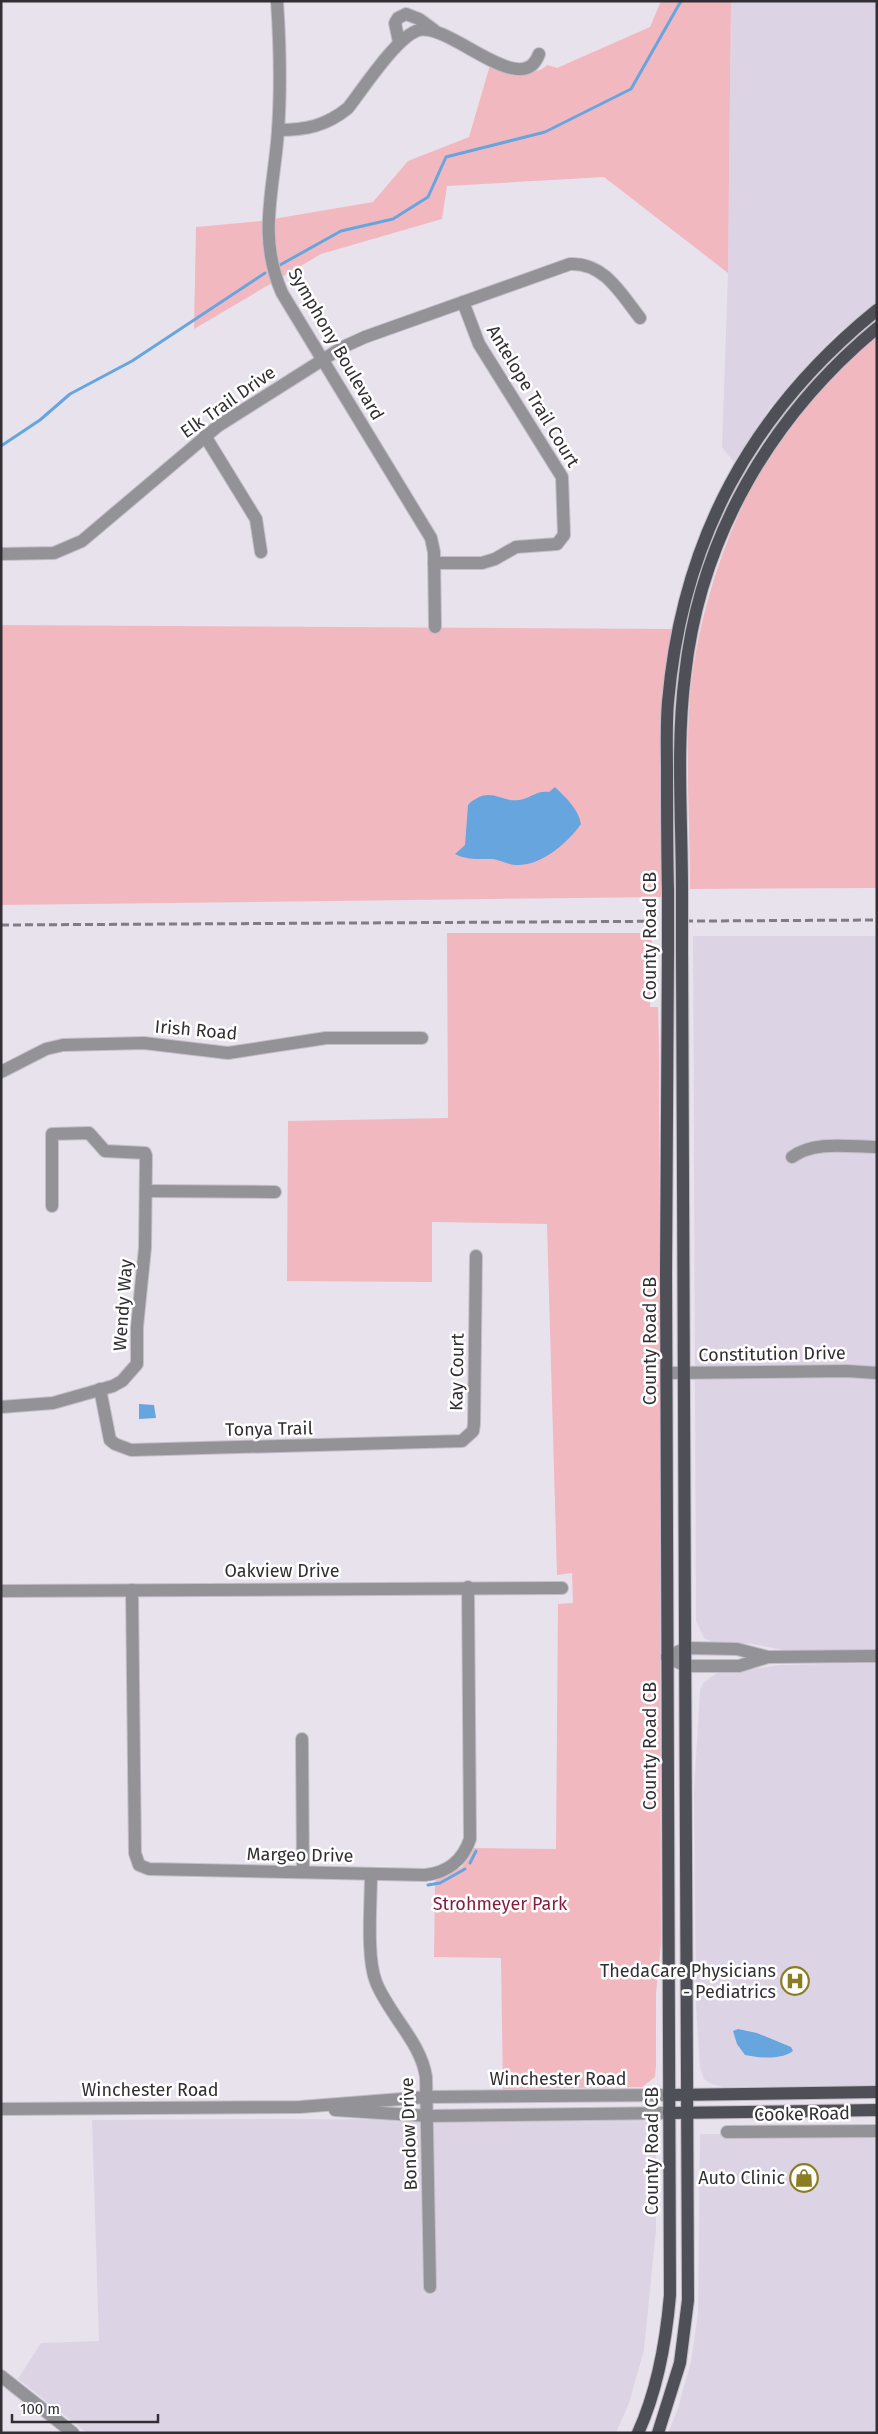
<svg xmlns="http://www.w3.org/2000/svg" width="878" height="2434" font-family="'Fira Sans',sans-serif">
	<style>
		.built { fill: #dcd4e4 }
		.green { fill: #f2b8c0 }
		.water { fill: #67a5df }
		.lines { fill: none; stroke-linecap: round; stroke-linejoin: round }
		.stream { stroke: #67a5df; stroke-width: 3 }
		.minor-casing { stroke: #c3bec8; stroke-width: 14 }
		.major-casing { stroke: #c3bec8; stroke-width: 14 }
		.minor { stroke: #929297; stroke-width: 12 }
		.major { stroke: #4f5057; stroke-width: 12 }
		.rail { stroke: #807c83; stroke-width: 3; stroke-dasharray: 8 4; stroke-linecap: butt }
		.major-bridge-casing { stroke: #c3bec8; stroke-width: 14; stroke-linecap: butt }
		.major-bridge { stroke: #4f5057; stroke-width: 12 }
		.labels { text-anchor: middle; stroke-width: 5; stroke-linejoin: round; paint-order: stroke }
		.street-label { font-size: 18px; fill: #312f33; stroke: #fff }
		.park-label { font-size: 18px; fill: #85203c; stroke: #fff }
		.poi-label { font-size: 18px; fill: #312f33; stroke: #fff; text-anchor: end }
	</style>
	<rect width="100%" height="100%" fill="#e8e2ed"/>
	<!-- built -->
	<g class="built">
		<polygon points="731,1 877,1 877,302 837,334 805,367 769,409 734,462 722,447 728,273"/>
		<polygon points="693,936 877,936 877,1650 784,1650 752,1644 715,1643 704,1638 696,1621"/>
		<polygon points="877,1663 877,2085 723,2087 711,2084 704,2079 700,2068 696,2005 694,1792 700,1690 704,1682 717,1673 781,1665"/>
		<polygon points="240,2119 641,2120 652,2124 656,2153 656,2230 644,2350 629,2403 616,2433 87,2433 18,2379 41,2343 99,2341 92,2120"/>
		<polygon points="700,2134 877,2135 877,2433 668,2433 677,2411 691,2362 698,2313"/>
	</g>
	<!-- green -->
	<g class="green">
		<path d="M661 1H731L728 273 604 177 447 186 442 219 321 254 194 329 196 227 261 221 373 202 408 161 469 137 490 65C507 68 534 79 547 65L557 68 650 27Z"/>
		<path d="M877 335V888L690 889C690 825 685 759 690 696 697 613 730 516 775 447 803 405 839 368 877 335Z"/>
		<polygon points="1,625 674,629 664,684 663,897 1,905"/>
		<polygon points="447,933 652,933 650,1007 658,1007 659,1046 661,1944 656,1993 656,2066 655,2077 642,2087 503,2089 501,1958 434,1957 435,1881 462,1867 473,1848 556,1849 558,1604 573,1603 572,1573 557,1575 547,1224 432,1222 432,1282 287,1281 288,1121 448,1118"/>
	</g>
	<!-- water -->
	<g class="water">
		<path d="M555 787C566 798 578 808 581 824 568 843 540 867 515 865 507 864 500 860 493 859 480 859 466 860 455 854L465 845 468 805C472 800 481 795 488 795 499 795 508 802 519 800 531 798 537 790 549 792Z"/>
		<polygon points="139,1404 154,1405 156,1418 139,1419"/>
		<path d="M738 2029 757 2033 791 2047 793 2051C781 2060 759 2058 745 2055L737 2044 733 2031Z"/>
	</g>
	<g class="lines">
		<!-- stream -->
		<g class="stream">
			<polyline points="280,265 341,231 393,219 428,197 446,157 545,132 631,89 681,1"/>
			<polyline points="1,446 40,420 70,394 132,361 265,273"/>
			<polyline points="470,1863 476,1851"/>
			<polyline points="428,1885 440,1883 465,1869"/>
		</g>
		<defs>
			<g id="minor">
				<path d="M277 1C280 45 281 88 278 131 274 190 257 236 282 293L431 538 434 552 435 627"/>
				<polyline points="399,42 395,23 398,18 406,14 419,19 434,30"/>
				<path d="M278 130C306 130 326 126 348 108 363 89 397 36 419 30 451 23 522 101 539 54"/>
				<polyline points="205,436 256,519 261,552"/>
				<path d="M1 554 54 553 82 541 218 426 343 347 365 337 570 264C604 262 621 294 640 318"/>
				<polyline points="434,563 482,563 495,559 516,547 557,544 564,535 562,477 479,344 463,302"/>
				<polyline points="1,1072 46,1049 63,1045 144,1043 228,1053 326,1038 422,1038"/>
				<path d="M792 1157C815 1140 850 1147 877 1147"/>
				<polyline points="146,1191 275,1192"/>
				<polyline points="668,1373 847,1371 877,1373"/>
				<polyline points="100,1389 110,1440 115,1444 131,1450 462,1441 473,1431 474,1424 476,1256"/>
				<polyline points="1,1407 53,1403 113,1386 122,1381 137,1364 137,1327 145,1248 146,1156 145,1153 105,1151 89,1133 52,1134 52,1206"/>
				<path d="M132 1590 135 1853 139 1865 149 1869 425 1875C447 1873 463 1860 470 1839L468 1587"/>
				<polyline points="1,1591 562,1588"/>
				<polyline points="667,1657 686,1648 737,1649 768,1657 877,1656"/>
				<polyline points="667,1657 686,1666 739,1666 768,1657"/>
				<polyline points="302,1739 303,1872"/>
				<path d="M371 1874C371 1903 366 1957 376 1982 389 2015 421 2042 426 2077L430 2287"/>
				<polyline points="1,2109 300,2107 427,2097 669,2095"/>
				<polyline points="335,2110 428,2116 669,2113"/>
				<polyline points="727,2132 877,2131"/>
				<polyline points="1,2376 73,2433"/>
			</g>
			<g id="major">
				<path d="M668 891C667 851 667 811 667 770 667 748 666 725 668 702 682 540 751 412 877 310"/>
				<path d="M682 891C682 819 676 746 685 675 700 537 771 416 877 328"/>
				<polyline points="669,2095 877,2092"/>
				<polyline points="669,2113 877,2110"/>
				<path d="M638 2433C658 2389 666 2342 670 2295L666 1274 668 951"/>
				<polyline points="658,2433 680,2363 688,2300 682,951"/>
			</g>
		</defs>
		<!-- minor casing -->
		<use href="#minor" class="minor-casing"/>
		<!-- major casing -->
		<use href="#major" class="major-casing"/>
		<!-- minor -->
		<use href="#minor" class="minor"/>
		<!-- major -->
		<use href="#major" class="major"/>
		<!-- rail -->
		<polyline class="rail" points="1,925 877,920"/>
		<defs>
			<g id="major-bridge">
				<polyline points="668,891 668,951"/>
				<polyline points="682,891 682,951"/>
			</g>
		</defs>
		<!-- major-bridge casing -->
		<use href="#major-bridge" class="major-bridge-casing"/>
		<!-- major-bridge -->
		<use href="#major-bridge" class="major-bridge"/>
	</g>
	<!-- icons -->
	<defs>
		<symbol id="hospital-ring" viewBox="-11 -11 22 22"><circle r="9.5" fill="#fff" stroke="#8a7d23" stroke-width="1.5"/><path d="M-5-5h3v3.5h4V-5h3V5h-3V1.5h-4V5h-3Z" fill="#8a7d23"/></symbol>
		<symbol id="shop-ring" viewBox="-11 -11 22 22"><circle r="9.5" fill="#fff" stroke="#8a7d23" stroke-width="1.5"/><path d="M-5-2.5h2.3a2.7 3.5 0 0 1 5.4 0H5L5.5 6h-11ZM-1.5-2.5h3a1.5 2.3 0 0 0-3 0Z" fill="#8a7d23"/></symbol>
	</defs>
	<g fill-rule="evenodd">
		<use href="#hospital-ring" x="779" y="1965" width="32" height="32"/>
		<use href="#shop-ring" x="788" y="2162" width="32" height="32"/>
	</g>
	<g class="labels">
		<!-- street labels -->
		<g class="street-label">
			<text transform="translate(336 344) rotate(60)" y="6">Symphony Boulevard</text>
			<text transform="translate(533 396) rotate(59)" y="6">Antelope Trail Court</text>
			<text transform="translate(228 402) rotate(-35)" y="6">Elk Trail Drive</text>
			<text transform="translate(650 936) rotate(-90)" y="6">County Road CB</text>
			<text transform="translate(196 1030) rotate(5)" y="6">Irish Road</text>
			<text transform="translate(123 1305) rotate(-86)" y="6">Wendy Way</text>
			<text transform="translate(650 1341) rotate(-90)" y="6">County Road CB</text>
			<text transform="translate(772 1354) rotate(-1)" y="6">Constitution Drive</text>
			<text transform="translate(457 1372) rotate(-89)" y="6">Kay Court</text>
			<text transform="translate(269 1429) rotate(-1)" y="6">Tonya Trail</text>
			<text x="282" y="1577">Oakview Drive</text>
			<text transform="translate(650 1746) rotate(-90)" y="6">County Road CB</text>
			<text transform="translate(300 1855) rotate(1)" y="6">Margeo Drive</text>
			<text x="558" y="2085">Winchester Road</text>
			<text x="150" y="2096">Winchester Road</text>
			<text transform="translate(802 2114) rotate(-1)" y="6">Cooke Road</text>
			<text transform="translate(409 2134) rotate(-92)" y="6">Bondow Drive</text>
			<text transform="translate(652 2151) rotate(-90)" y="6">County Road CB</text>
		</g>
		<!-- park labels -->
		<g class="park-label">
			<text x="500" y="1910">Strohmeyer Park</text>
		</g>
		<!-- poi labels -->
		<g class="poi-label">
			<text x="776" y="1977">ThedaCare Physicians<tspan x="776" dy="21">- Pediatrics</tspan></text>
			<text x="785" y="2184">Auto Clinic</text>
		</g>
	</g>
	<!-- border -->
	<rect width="878" height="2434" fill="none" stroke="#312f33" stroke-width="5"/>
	<!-- scale -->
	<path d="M12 2414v8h146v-8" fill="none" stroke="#312f33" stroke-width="2.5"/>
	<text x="20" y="2414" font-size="15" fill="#312f33" stroke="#ffffff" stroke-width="4" paint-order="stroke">100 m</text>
</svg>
